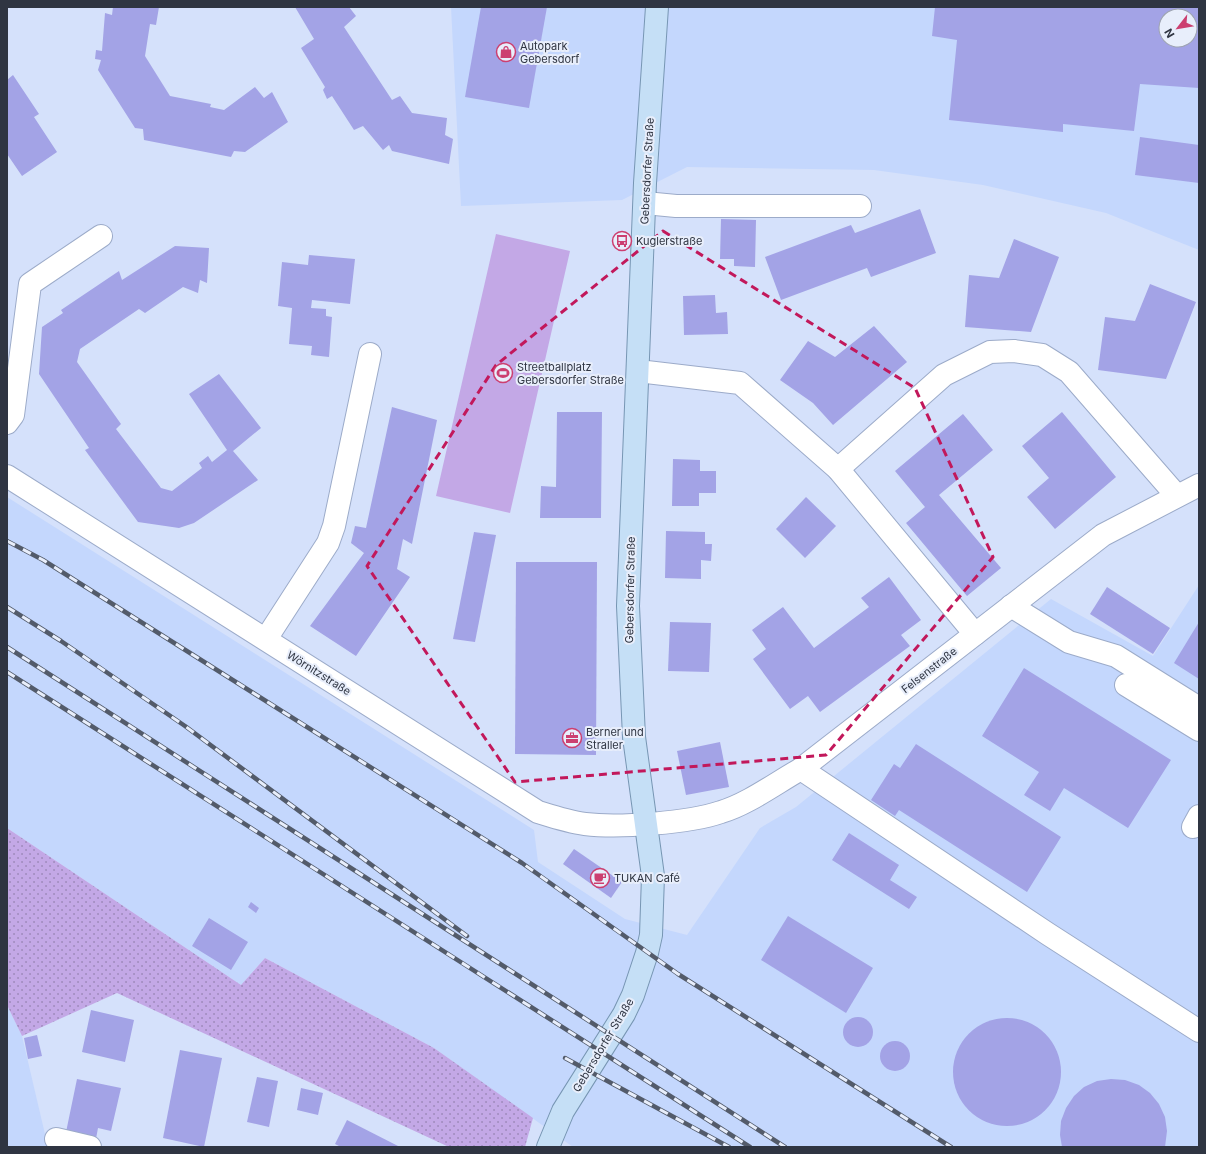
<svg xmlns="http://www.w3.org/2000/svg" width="1206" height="1154" font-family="Inter,sans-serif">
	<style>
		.built { fill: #c4d7fd; fill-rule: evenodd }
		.green { fill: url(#green-dots) }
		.pitch { fill: #c3a8e6 }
		.building { fill: #a3a3e6; fill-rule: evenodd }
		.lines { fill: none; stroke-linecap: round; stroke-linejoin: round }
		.minor-casing { stroke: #9cabc9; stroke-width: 24 }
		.major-casing { stroke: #7796b3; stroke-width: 24 }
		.minor { stroke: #fff; stroke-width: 22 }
		.major { stroke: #c5dff6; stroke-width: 22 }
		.rail-casing { stroke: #535b6a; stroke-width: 4.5 }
		.rail { stroke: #e8eefb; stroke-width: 3; stroke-dasharray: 9; stroke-linecap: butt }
		.marked { fill: none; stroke: #c2185b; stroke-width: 3; stroke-dasharray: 8 5; stroke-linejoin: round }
		.labels { text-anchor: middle; stroke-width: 4; stroke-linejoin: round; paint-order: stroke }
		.poi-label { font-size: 11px; fill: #2f3542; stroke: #e8eefb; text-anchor: start }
		.street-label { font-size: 11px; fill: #2f3542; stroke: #e8eefb }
	</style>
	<defs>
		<pattern id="green-dots" width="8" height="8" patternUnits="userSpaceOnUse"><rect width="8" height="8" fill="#c3a8e6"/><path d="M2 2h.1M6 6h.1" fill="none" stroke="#9f8abc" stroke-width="1.8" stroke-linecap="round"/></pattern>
	</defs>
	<rect width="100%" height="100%" fill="#d5e1fb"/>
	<!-- built -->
	<g class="built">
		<path d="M451 7H1199V250L1106 213 983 185 874 170 687 167 622 200 461 206ZM1166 16H1190V40H1166Z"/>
		<polygon points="7,497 534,830 538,862 625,919 687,935 760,828 796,807 1051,599 1153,656 1199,585 1199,1147 573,1147 434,1048 265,958 241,985 7,828"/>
		<polygon points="7,1005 22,1036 48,1147 7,1147"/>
	</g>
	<!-- green -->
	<polygon class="green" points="7,828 241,985 265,958 434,1048 533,1118 525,1147 449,1147 117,993 22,1036 7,1005"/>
	<!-- pitch -->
	<polygon class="pitch" points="496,234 570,251 510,513 436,496"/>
	<!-- building -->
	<g class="building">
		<polygon points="113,7 159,7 156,25 150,24 145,56 170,96 211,104 210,107 224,110 255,87 264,98 272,92 288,122 245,152 234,151 231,157 144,140 143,129 135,128 98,70 101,60 95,59 96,50 102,51 105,13 112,15"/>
		<polygon points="295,7 349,7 356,16 344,27 392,100 400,96 412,113 447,118 445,135 453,139 449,164 392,151 389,145 383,150 363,126 354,130 332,96 327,99 323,90 325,87 301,48 314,39"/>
		<polygon points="481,7 547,7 529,108 465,97"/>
		<path d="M935 7H1199V88L1140 84 1134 131 1063 124V132L949 120 957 40 932 36ZM1166 16H1190V40H1166Z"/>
		<polygon points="13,75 39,114 34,117 57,152 22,176 7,154 7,80"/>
		<polygon points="1140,137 1199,145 1199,183 1135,175"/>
		<polygon points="920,209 936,253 871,277 867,268 781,300 765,257 851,225 855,233"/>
		<polygon points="721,219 756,220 755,267 734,266 734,259 720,259"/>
		<polygon points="1014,239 1059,257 1031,332 965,327 969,275 999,278"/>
		<polygon points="175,246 209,248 207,283 200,280 198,293 183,287 145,313 139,309 80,349 77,362 121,424 116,429 161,488 172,491 202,468 199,463 208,456 212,462 227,450 189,394 219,374 261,428 233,451 258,480 194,523 179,528 138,522 85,450 89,448 39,374 42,327 63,313 61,310 119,271 122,280"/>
		<polygon points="309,255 355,259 350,304 312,300 311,308 326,309 326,316 332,317 329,357 311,355 312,346 289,344 292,308 278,306 282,262 308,265"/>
		<polygon points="1150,284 1196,302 1166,379 1098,370 1105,317 1135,321"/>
		<polygon points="715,295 716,313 727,312 728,334 684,335 683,296"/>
		<polygon points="874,326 907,362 833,425 813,403 780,380 808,341 835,357"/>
		<polygon points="392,407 437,420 412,544 403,539 397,569 410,577 356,656 310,626 364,553 351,543 355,526 366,528"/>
		<polygon points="557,412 602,412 601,518 540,518 541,486 556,487"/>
		<polygon points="1062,412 1116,477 1055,529 1027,497 1049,478 1022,446"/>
		<polygon points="963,414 993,450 939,495 1001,568 967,596 906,523 925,507 895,471"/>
		<polygon points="673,459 700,460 700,471 716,471 716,493 699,493 699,506 672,506"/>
		<polygon points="806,497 836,526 805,558 776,529"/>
		<polygon points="666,531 705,532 705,544 712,544 711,561 701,560 701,579 665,578"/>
		<polygon points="474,532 496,535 475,642 453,639"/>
		<polygon points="516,562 597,562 596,755 515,754"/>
		<polygon points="889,577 921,620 901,635 910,646 820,712 808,696 790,709 753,659 766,649 752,630 783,607 814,648 869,607 861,598"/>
		<polygon points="1107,587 1170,628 1153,654 1090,614"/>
		<polygon points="670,622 711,623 709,672 668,671"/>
		<polygon points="1199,622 1199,679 1174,663"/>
		<polygon points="1024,668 1171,760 1128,828 1064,788 1050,811 1024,795 1039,772 982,736"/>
		<polygon points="720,742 729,787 686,795 677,751"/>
		<polygon points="916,744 1061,837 1027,892 899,810 895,816 871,800 894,764 900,768"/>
		<polygon points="849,833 899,865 890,880 917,897 909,909 832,860"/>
		<polygon points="574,849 622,882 611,898 563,864"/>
		<polygon points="251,902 259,908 256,913 248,907"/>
		<polygon points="788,916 873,968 846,1013 761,960"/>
		<polygon points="209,918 248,942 231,970 192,946"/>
		<polygon points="91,1010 134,1020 125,1062 82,1052"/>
		<circle cx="858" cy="1032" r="15"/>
		<circle cx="1007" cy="1072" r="54"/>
		<polygon points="37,1035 42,1056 28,1059 24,1038"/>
		<circle cx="895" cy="1056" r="15"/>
		<polygon points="180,1050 222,1058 204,1147 163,1138"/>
		<polygon points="257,1077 278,1081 269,1127 247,1122"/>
		<polygon points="77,1079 121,1088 111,1131 98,1128 95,1144 65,1137"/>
		<polygon points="1111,1079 1125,1080 1139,1085 1150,1093 1159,1104 1165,1117 1167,1131 1165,1147 1062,1147 1060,1135 1061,1121 1066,1108 1074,1096 1084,1087 1097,1081"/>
		<polygon points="301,1088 323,1093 318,1115 297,1110"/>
		<polygon points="347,1120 400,1147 341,1147 335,1144"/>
	</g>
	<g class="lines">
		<defs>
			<g id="minor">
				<polyline points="645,203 676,206 860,206"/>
				<polyline points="638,371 740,383 838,469 975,634"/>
				<polyline points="7,423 13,415 30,284 101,236"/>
				<polyline points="838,469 944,375 990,352 1014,351 1042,355 1069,372 1177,496"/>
				<path d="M7 476 538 812C554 817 569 822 585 824 619 828 689 823 721 812 748 804 776 783 801 769L1103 535 1199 485"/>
				<polyline points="1011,606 1069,642 1116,656 1199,708"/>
				<polyline points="266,639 328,543 334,526 370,354"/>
				<polyline points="1126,685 1199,730"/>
				<polyline points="801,769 1048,934 1199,1031"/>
				<polyline points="1193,827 1199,816"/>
				<polyline points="56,1139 90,1147"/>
			</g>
			<polyline id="major" points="548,1147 563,1111 624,1014 633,995 647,953 651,935 653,876 634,737 628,606 645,183 657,7"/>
		</defs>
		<!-- minor casing -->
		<use href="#minor" class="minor-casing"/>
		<!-- major casing -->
		<use href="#major" class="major-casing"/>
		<!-- minor -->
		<use href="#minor" class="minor"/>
		<!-- major -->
		<use href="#major" class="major"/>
		<defs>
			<g id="rail">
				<polyline points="7,541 43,560 522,863 678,974 951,1147"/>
				<polyline points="7,607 61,641 185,726 467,936"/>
				<polyline points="7,647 785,1147"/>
				<polyline points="7,672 750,1147"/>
				<polyline points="565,1058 729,1147"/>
			</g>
		</defs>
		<!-- rail casing -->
		<use href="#rail" class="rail-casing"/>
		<!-- rail -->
		<use href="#rail" class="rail"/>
	</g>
	<!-- marked area -->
	<path class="marked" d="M663 231 915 388 993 557 826 755 515 782 367 566 496 365Z"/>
	<!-- icons -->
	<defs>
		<symbol id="shop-ring" viewBox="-11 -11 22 22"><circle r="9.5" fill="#e8eefb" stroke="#cc3f70" stroke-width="1.5"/><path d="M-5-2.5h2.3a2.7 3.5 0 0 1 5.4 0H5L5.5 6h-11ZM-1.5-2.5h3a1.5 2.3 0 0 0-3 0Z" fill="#cc3f70"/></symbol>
		<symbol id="bus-ring" viewBox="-11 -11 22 22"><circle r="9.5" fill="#e8eefb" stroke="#cc3f70" stroke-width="1.5"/><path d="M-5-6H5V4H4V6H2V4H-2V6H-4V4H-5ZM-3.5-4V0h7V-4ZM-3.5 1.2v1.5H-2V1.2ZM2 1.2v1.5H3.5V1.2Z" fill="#cc3f70"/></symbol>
		<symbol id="stadium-ring" viewBox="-11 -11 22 22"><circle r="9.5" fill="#e8eefb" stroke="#cc3f70" stroke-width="1.5"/><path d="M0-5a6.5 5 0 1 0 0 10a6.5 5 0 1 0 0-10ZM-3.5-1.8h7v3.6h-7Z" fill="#cc3f70"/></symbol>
		<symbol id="office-ring" viewBox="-11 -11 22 22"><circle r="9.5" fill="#e8eefb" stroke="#cc3f70" stroke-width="1.5"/><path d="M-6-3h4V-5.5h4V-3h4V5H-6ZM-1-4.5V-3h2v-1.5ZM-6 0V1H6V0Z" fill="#cc3f70"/></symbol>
		<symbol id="cafe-ring" viewBox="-11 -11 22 22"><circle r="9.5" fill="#e8eefb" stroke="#cc3f70" stroke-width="1.5"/><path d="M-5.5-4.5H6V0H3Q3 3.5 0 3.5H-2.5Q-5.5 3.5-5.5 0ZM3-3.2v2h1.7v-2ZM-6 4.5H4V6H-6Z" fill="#cc3f70"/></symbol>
	</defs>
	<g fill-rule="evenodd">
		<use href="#shop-ring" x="495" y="41" width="22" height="22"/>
		<use href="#bus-ring" x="611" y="230" width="22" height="22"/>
		<use href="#stadium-ring" x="492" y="362" width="22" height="22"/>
		<use href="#office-ring" x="561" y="727" width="22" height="22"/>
		<use href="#cafe-ring" x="589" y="867" width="22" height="22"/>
	</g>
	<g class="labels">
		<!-- poi labels -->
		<g class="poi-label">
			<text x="520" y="50">Autopark<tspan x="520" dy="13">Gebersdorf</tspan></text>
			<text x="636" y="245">Kuglerstraße</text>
			<text x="517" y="371">Streetballplatz<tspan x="517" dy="13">Gebersdorfer Straße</tspan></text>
			<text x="586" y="736">Berner und<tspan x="586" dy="13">Straller</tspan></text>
			<text x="614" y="882">TUKAN Café</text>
		</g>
		<!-- street labels -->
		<g class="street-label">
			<text transform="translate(647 171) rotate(-87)" y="4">Gebersdorfer Straße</text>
			<text transform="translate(630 590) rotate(-89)" y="4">Gebersdorfer Straße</text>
			<text transform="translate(929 670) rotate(-38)" y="4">Felsenstraße</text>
			<text transform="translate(319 673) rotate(32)" y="4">Wörnitzstraße</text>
			<text transform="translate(603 1045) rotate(-59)" y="4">Gebersdorfer Straße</text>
		</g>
	</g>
	<!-- border -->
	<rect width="1206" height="1154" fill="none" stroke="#2f3542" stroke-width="16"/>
	<!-- north arrow -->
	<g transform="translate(1178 28) rotate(239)"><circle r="19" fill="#e8eefb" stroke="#9ea4b1"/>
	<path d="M0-3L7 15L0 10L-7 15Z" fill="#cc3f70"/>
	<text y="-6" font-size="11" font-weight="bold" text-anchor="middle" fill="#2f3542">N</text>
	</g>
</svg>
